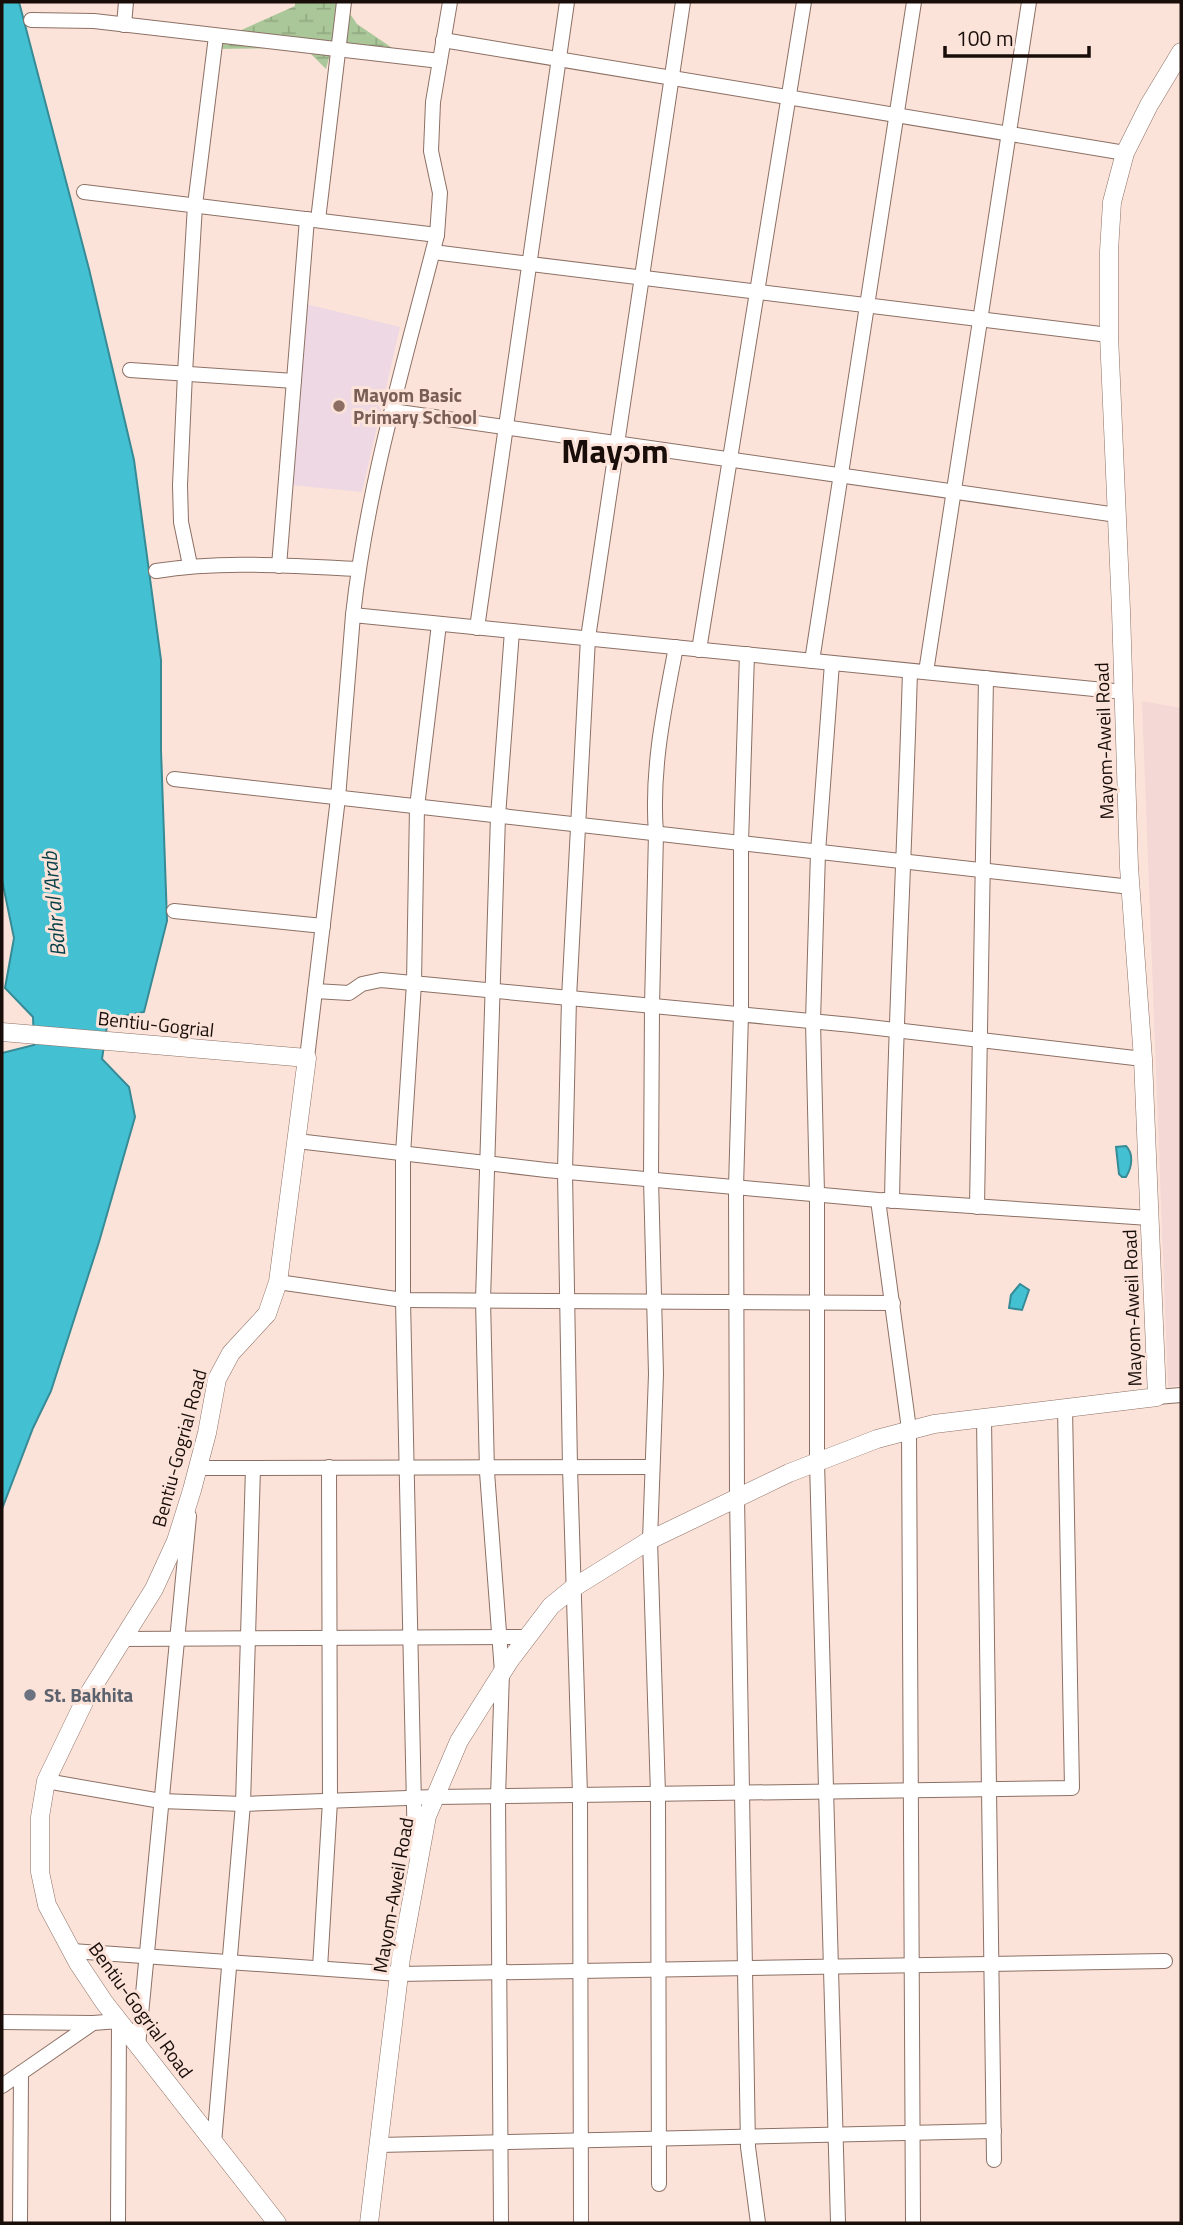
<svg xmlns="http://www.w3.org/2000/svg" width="1183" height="2225" font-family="'Titillium Web',sans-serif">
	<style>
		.commercial { fill: #f3d8d6 }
		.education { fill: #eed8e4 }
		.wetland { fill: url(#wetland-marsh) }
		.water { fill: #43c1d3; stroke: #368b96; stroke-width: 2 }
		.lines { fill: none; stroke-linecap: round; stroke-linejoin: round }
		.minor-casing { stroke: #8c7065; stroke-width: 16 }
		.major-casing { stroke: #8c7065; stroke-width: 19 }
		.minor { stroke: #fff; stroke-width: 14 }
		.major { stroke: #fff; stroke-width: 18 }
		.education-dot { fill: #8d6e63; stroke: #fce3d9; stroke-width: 2.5 }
		.worship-dot { fill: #6b7280; stroke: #fce3d9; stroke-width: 2.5 }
		.labels { text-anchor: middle; stroke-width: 6; stroke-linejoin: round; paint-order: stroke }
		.education-label { font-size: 19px; font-weight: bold; fill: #785e54; stroke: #fce3d9; text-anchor: start }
		.street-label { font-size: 19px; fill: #180d09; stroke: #fce3d9 }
		.worship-label { font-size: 19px; font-weight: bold; fill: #5b616d; stroke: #fce3d9; text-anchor: start }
		.water-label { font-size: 21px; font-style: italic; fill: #043f47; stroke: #fce3d9 }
		.town-label { font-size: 33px; font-weight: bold; fill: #180d09; stroke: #fce3d9 }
	</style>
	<defs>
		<pattern id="wetland-marsh" width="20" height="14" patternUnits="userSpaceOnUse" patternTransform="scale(1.75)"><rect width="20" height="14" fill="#aac799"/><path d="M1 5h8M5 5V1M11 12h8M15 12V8" fill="none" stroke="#92aa82"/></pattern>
	</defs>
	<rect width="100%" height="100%" fill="#fce3d9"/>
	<!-- commercial -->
	<polygon class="commercial" points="1142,701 1181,708 1181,1385 1168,1387"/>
	<!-- education -->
	<polygon class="education" points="306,304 400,327 362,492 290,485"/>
	<!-- wetland -->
	<polygon class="wetland" points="295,2 342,2 357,24 407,58 331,50 326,69 305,48 213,49 205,26 230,35 295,6"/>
	<!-- water -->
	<g class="water">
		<polygon points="2,2 19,2 89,269 134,460 161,660 161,750 167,921 144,1012 108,1019 102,1059 129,1087 135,1117 99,1242 51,1391 33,1428 2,1509 2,1053 34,1045 33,1017 5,988 14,938 2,880"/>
		<path d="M1126 1146C1134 1154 1132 1167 1126 1177H1122L1119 1174 1116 1147Z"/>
		<polygon points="1020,1284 1029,1290 1022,1310 1009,1308 1011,1295"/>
	</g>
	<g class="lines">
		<defs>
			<g id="minor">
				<polyline points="31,20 94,21 440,61"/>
				<polyline points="124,25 126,2"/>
				<polyline points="443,40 1125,153"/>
				<polyline points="84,192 437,235"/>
				<polyline points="318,220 344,2"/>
				<polyline points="433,252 1109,335"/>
				<polyline points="130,370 294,381"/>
				<polyline points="392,411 1117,515"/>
				<polyline points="190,565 181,522 180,485 185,373 195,205 216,36"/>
				<polyline points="279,566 307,219"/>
				<path d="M156 571C223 560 291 566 358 569"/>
				<path d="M353 615C367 486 405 361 437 235L440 193 431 151 433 102 450 2"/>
				<polyline points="477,628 567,2"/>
				<polyline points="699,650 804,2"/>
				<polyline points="747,654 741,843 741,1014 736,1187 737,1497 748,2147 758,2223"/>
				<polyline points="812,661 914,2"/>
				<polyline points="832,663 818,852 813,1021 817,1194 817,1462 838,2223"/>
				<polyline points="926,672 1029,2"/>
				<polyline points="174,779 1131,887"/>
				<polyline points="174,911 323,926"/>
				<polyline points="315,991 349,993 362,984 381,980 852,1025 1143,1059"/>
				<polyline points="307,1058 338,798 353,615 1124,692"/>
				<polyline points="297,1141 546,1170 878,1200 909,1429 913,2223"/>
				<polyline points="883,1200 1149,1218"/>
				<path d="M892 1201C895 1024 905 847 910 671"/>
				<polyline points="977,1207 986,678"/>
				<polyline points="278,1282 403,1300 893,1303"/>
				<polyline points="1157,1397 1181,1395"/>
				<polyline points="984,1418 994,2160"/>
				<polyline points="198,1468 253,1468"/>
				<polyline points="123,1639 526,1637"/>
				<polyline points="46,1781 161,1801 243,1804 435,1797 1072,1788 1065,1408"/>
				<polyline points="415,1852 403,1300 403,1154 414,983 417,807 439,624"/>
				<polyline points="72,1951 399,1974 1165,1961"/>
				<polyline points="320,1968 330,1801 329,1467"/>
				<polyline points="2,2022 93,2023"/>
				<polyline points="138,2046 189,1516"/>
				<polyline points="2,2086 93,2023 119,2021 118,2223"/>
				<polyline points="214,2143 243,1804 253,1468 652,1467"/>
				<polyline points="379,2145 994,2131"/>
				<path d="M659 2184 658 1794 650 1540 656 1374 651 1179 652 1006 656 833C651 770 664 709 676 647"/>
				<polyline points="20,2223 21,2073"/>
				<polyline points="501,2223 498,1797 502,1672 487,1472 483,1300 498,816 512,631"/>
				<polyline points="581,2223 580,1795 570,1467 565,1172 569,998 588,638 683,2"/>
			</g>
			<g id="major">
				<polyline points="2,1032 307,1058 278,1282 267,1314 231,1353 217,1379 207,1433 192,1490 176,1541 154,1589 86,1698 46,1781 40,1817 40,1872 47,1905 78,1963 104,2002 277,2223"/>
				<polyline points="369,2223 401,1958 427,1816 459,1741 510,1660 551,1606 573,1588 650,1540 789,1473 877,1439 934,1424 1157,1397 1143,1059 1129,867 1121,610 1109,335 1109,251 1112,202 1125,153 1149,105 1181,52"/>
			</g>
		</defs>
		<!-- minor casing -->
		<use href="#minor" class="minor-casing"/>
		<!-- major casing -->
		<use href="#major" class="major-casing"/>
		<!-- minor -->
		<use href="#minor" class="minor"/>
		<!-- major -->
		<use href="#major" class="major"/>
	</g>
	<!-- markers -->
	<circle class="education-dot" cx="339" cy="406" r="7"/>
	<circle class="worship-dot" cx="30" cy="1695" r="7"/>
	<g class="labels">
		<!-- education labels -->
		<g class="education-label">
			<text x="353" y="402">Mayom Basic<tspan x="353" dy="22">Primary School</tspan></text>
		</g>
		<!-- street labels -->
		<g class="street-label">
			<text transform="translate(1104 741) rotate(-92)" y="7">Mayom-Aweil Road</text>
			<text transform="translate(156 1024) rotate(6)" y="7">Bentiu-Gogrial</text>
			<text transform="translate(1132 1308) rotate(-92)" y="7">Mayom-Aweil Road</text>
			<text transform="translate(179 1448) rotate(-75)" y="7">Bentiu-Gogrial Road</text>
			<text transform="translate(393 1895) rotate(-80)" y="7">Mayom-Aweil Road</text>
			<text transform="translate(141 2010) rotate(54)" y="7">Bentiu-Gogrial Road</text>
		</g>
		<!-- worship labels -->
		<g class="worship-label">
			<text x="44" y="1702">St. Bakhita</text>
		</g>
		<!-- water labels -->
		<g class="water-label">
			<text transform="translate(54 904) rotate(-95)" y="7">Bahr al 'Arab</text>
		</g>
		<!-- town labels -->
		<g class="town-label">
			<text x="615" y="463">Mayɔm</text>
		</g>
	</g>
	<!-- border -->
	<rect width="1183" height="2225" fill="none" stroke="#180d09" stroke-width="7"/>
	<!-- scale -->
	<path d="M945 46v10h144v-10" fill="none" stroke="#180d09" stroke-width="3.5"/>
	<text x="956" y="46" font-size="21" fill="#180d09" stroke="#fce3d9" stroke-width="5" paint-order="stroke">100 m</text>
</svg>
